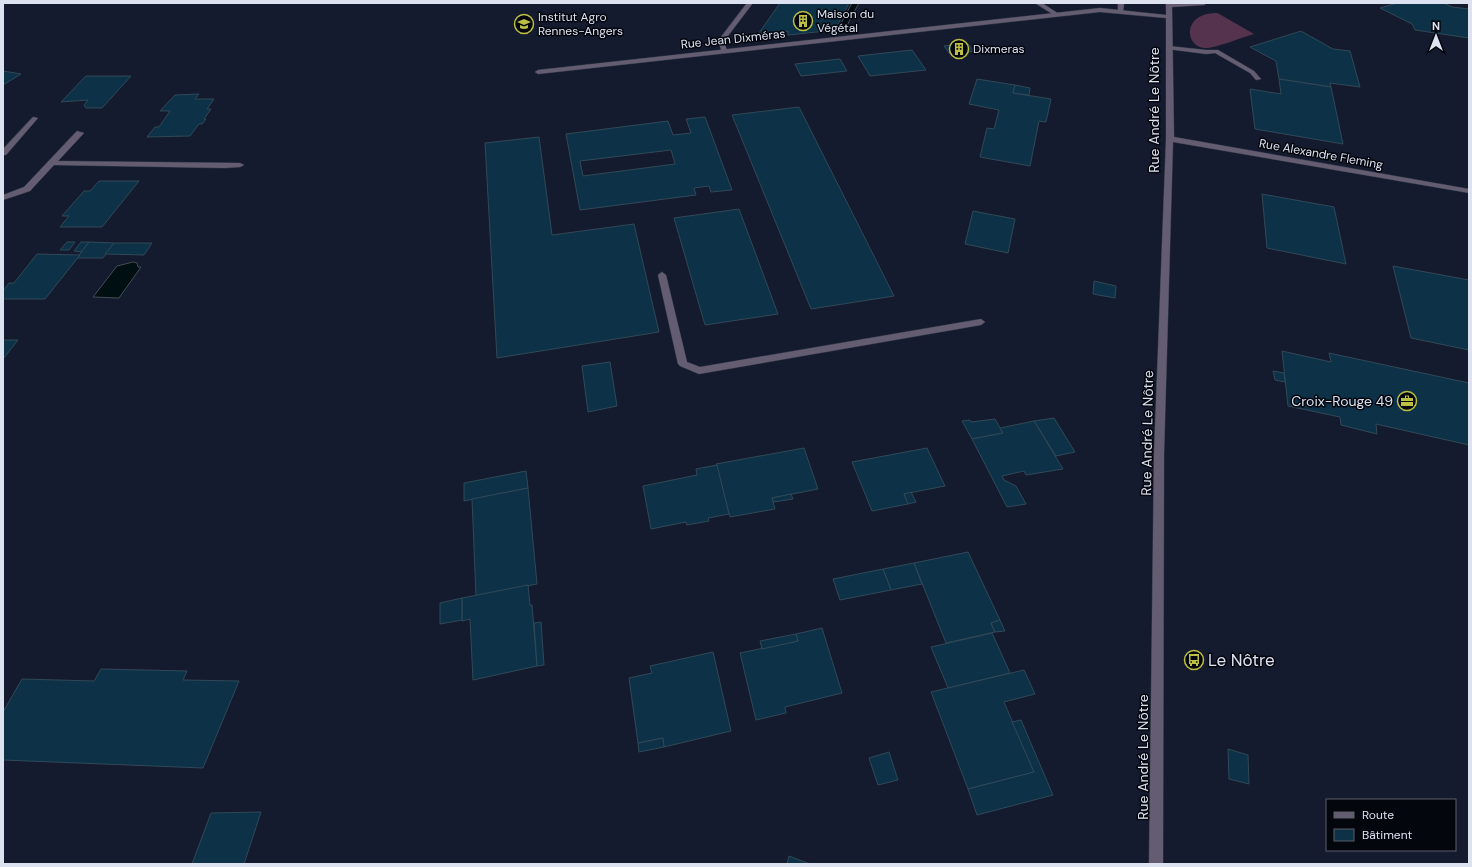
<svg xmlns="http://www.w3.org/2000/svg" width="1472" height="867" font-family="'DM Sans',sans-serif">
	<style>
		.green { fill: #55334e }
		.water { fill: #000f11; stroke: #424e54 }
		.building { fill: #0d3247; stroke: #304857; fill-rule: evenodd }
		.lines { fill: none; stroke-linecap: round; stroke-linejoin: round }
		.service-casing { stroke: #313749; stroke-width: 1 }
		.minor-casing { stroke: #313749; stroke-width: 1 }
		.service { fill: #645d71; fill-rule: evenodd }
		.minor { fill: #645d71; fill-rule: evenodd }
		.labels { text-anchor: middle; stroke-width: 3; stroke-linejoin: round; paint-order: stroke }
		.far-poi-label { font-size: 12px; fill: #dde2f0; stroke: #04060e; text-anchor: start }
		.far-street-label { font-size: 12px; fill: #dde2f0; stroke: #04060e }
		.street-label { font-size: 14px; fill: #dde2f0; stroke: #04060e }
		.poi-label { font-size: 14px; fill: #dde2f0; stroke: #04060e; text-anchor: end }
		.near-poi-label { font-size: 17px; fill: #dde2f0; stroke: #04060e; text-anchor: start }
	</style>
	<rect width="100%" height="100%" fill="#151b2e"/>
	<!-- green -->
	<path class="green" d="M1217 13 1221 15 1254 34C1242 37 1217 48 1206 48 1185 48 1181 13 1217 13Z"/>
	<!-- water -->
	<g class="water">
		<polygon points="852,3 859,3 845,29 838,29"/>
		<polygon points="133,262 137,263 138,267 141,267 119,298 93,297 117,266"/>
	</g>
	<!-- building -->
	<g class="building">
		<polygon points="780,3 849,3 835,30 788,35 788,31 764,36 759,33"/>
		<polygon points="1397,3 1444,3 1452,7 1469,9 1469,38 1415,30 1412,24 1380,8"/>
		<polygon points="1301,31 1333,49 1350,51 1360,87 1330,83 1331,87 1279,79 1276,61 1250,47"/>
		<polygon points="967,43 974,51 950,54 944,46"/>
		<polygon points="912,50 926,70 870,76 858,56"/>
		<polygon points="840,59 847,71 801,76 795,64"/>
		<polygon points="3,71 21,74 3,85"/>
		<polygon points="86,76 131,76 102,108 86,108 84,105 88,100 61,102"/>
		<polygon points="977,79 1015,85 1013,93 1051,99 1046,122 1039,121 1030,166 980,157 987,128 994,129 999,110 969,104"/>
		<polygon points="1279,79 1331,87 1343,144 1255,129 1250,89 1281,94"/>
		<polygon points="1015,85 1030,88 1029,95 1013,93"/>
		<polygon points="199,94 195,99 214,99 207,109 211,109 204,119 206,119 202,124 199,124 190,136 147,137 155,127 159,127 170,111 160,111 175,95"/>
		<polygon points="799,107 894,296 811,309 732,115"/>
		<path d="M705 117 732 190 711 192 709 186 694 188 696 195 580 210 566 134 668 121 673 135 691 133 686 119ZM671 150 675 164 583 176 580 161Z"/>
		<polygon points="539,137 552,235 634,224 659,332 497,358 485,143"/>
		<polygon points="99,181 139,181 102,227 60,227 69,216 62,216 84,191 90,191"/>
		<polygon points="1262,194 1334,207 1346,264 1267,248"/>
		<polygon points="739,209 778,314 705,325 674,218"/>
		<polygon points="973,211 1015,219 1008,253 965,244"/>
		<polygon points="67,242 75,242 69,250 60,250"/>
		<polygon points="81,242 89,242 82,252 74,251"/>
		<polygon points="89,242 114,243 103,258 77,258"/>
		<polygon points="114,243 152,243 144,255 105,254"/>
		<polygon points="37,254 80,255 45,299 3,299 3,291 9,283 14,283"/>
		<polygon points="1393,266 1469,280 1469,350 1411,338"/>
		<polygon points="1094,281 1116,286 1115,298 1093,294"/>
		<polygon points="3,340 18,340 3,359"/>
		<polygon points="1282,351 1331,362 1329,353 1469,383 1469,445 1376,424 1377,434 1341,425 1340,417 1288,406"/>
		<polygon points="610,362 617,406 588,412 582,366"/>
		<polygon points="1273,371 1284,373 1285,382 1275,380"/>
		<polygon points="1054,418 1075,452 1056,456 1034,421"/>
		<polygon points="995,419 1003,433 972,439 962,421 970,420 971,422"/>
		<polygon points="1034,421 1063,469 1026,475 1024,471 1002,476 1004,480 1016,486 1026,504 1007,507 972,439 1003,433 1000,428"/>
		<polygon points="804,448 818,489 772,498 775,509 730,517 716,464"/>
		<polygon points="927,448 945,486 904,494 908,504 872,511 852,462"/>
		<polygon points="717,465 729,514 708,518 709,521 687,525 686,522 651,529 643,486 697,475 696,469"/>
		<polygon points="526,471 528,488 464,501 464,483"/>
		<polygon points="528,488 537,584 476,596 472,499"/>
		<polygon points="911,492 916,502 908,504 904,494"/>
		<polygon points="791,494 793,499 774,502 772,498"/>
		<polygon points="968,552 1000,620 991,623 995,632 946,643 914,563"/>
		<polygon points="914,563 922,584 891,590 883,569"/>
		<polygon points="883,569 891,590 840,600 833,579"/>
		<polygon points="528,585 530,605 532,605 537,666 473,680 470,619 462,621 462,598"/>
		<polygon points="462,598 462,620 440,624 440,603"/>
		<polygon points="1000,620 1005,631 995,632 991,623"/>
		<polygon points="541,622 544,665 537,666 534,623"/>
		<polygon points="822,628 842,693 785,707 786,713 756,720 740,653 798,641 796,634"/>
		<polygon points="992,633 1010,673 948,688 931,647"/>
		<polygon points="796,634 798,641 762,649 760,641"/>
		<polygon points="713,652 731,731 664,747 663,738 638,743 629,678 652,673 650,666"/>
		<polygon points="101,669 187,671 183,680 239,681 203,768 3,760 3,712 22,679 94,681"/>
		<polygon points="1024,670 1035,694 1004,702 1034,772 968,789 931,692"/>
		<polygon points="1021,720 1053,795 977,815 968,789 1034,772 1012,722"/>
		<polygon points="663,738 664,747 639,752 638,743"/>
		<polygon points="1228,749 1248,755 1249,784 1229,779"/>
		<polygon points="889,752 898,780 878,785 869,758"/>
		<polygon points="261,812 244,864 192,864 211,813"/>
		<polygon points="789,856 810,864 787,864"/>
	</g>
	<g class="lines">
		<defs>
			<g id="service">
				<polygon points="747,3 753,3 724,41 727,51 722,52 718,41"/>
				<polygon points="1035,3 1042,3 1059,14 1054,15"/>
				<polygon points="1118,3 1124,3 1123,13 1118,12"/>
				<polygon points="1169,46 1206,50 1218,50 1254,71 1261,79 1256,80 1250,73 1215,53 1206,54 1167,49 1167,47"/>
				<polygon points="33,117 38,118 6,155 3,155 3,149"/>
				<polygon points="77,131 84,133 58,161 240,163 244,165 240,167 224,168 54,165 30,191 3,200 3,195 24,187"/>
				<polygon points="662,272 666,275 687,362 700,367 981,319 985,322 981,325 699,374 680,366 678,364 658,275"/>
			</g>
			<polygon id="minor" points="1166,3 1207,3 1204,5 1172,7 1174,137 1469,189 1469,193 1173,142 1164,454 1163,864 1149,864 1154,454 1166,139 1166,18 1100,12 538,74 535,72 538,70 1100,8 1166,15"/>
		</defs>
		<!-- service casing -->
		<use href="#service" class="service-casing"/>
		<!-- minor casing -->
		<use href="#minor" class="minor-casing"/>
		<!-- service -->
		<use href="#service" class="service"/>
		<!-- minor -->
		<use href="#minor" class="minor"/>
	</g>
	<!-- icons -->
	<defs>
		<symbol id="building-ring" viewBox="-11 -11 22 22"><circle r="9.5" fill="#04060e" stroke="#bdbf43" stroke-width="1.5"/><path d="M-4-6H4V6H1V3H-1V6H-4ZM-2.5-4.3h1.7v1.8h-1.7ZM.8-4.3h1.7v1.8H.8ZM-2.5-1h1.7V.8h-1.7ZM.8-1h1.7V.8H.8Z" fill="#bdbf43"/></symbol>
		<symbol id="university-ring" viewBox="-11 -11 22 22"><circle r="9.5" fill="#04060e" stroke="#bdbf43" stroke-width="1.5"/><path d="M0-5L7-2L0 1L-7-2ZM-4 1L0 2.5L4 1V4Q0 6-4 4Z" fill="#bdbf43"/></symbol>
		<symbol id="office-ring" viewBox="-11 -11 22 22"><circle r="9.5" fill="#04060e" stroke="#bdbf43" stroke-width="1.5"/><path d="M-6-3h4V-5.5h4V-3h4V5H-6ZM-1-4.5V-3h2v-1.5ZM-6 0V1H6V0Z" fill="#bdbf43"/></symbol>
		<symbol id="bus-ring" viewBox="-11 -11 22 22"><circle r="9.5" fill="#04060e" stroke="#bdbf43" stroke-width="1.5"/><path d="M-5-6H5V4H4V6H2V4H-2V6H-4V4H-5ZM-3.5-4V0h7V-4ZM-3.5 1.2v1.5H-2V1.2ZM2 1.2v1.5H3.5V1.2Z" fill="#bdbf43"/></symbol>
	</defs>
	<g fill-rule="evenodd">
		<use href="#building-ring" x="792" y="10" width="22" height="22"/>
		<use href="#university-ring" x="513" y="13" width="22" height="22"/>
		<use href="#building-ring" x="948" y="38" width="22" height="22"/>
		<use href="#office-ring" x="1396" y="390" width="22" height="22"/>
		<use href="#bus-ring" x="1183" y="649" width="22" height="22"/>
	</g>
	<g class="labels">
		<!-- far-poi labels -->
		<g class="far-poi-label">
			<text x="817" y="18">Maison du<tspan x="817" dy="14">Végétal</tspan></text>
			<text x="538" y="21">Institut Agro<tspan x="538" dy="14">Rennes-Angers</tspan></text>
			<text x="973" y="53">Dixmeras</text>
		</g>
		<!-- far-street labels -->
		<g class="far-street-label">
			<text transform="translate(733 39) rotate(-6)" y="4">Rue Jean Dixméras</text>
			<text transform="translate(1321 154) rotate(10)" y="4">Rue Alexandre Fleming</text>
		</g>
		<!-- street labels -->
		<g class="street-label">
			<text transform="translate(1154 110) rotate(-90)" y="5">Rue André Le Nôtre</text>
			<text transform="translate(1147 433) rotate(-89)" y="5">Rue André Le Nôtre</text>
			<text transform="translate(1143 757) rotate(-90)" y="5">Rue André Le Nôtre</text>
		</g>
		<!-- poi labels -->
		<g class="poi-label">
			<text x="1393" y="406">Croix-Rouge 49</text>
		</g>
		<!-- near-poi labels -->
		<g class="near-poi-label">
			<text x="1208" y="666">Le Nôtre</text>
		</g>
	</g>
	<!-- border -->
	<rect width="1472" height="867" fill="none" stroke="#dde2f0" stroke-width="8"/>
	<!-- legend -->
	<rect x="1326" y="799" width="130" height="52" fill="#04060e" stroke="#5b5e68"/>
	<rect x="1334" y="812" width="20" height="6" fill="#645d71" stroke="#5b5e68"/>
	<text x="1362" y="819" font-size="12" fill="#dde2f0">Route</text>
	<rect x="1334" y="829" width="20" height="12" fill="#0d3247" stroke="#5b5e68"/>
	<text x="1362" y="839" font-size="12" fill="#dde2f0">Bâtiment</text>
	<!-- north arrow -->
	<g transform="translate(1436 36)" stroke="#04060e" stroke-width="3" paint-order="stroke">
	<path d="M0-3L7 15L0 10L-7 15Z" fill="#dde2f0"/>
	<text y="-6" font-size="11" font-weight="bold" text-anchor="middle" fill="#dde2f0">N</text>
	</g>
</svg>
